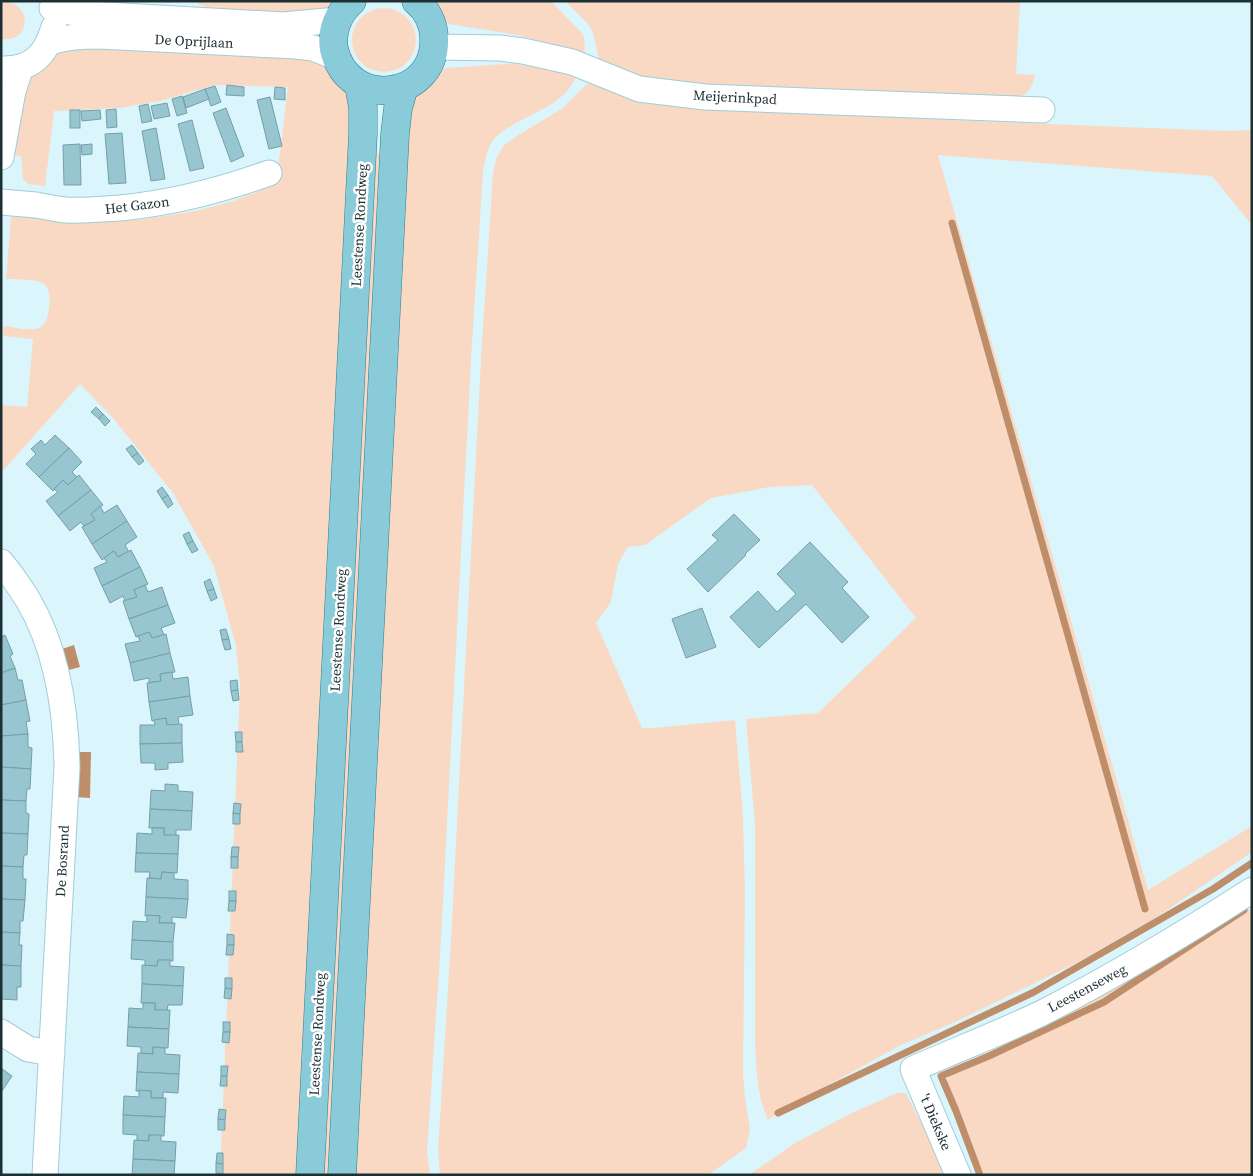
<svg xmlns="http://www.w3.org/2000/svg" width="1253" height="1176" font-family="'Source Serif 4',serif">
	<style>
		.green { fill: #f9d9c3 }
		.water { fill: #be8d6a }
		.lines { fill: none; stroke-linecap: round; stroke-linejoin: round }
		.stream { stroke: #be8d6a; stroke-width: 7 }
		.building { fill: #98c6d0; stroke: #739fa9 }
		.minor-casing { stroke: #9fcdd7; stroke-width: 27 }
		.primary-casing { stroke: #307e8d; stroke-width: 29 }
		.minor { stroke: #fff; stroke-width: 25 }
		.primary { stroke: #89cbd8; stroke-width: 28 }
		.labels { text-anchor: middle; stroke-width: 5; stroke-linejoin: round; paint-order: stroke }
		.street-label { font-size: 14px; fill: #1c2f33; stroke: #fff }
	</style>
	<rect width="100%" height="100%" fill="#daf6fc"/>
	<!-- green -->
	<g class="green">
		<polygon points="198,1 338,1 319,14 228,16 198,4"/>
		<polygon points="429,1 551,1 580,31 584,37 585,52 584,53 517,35 449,24 444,21"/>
		<path d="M565 1H1020L1016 74 1035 75C1030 98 1021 97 1000 99L668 83 636 75 599 60 593 33 589 25Z"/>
		<path d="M9 2C34 10 28 43 1 39V3Z"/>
		<circle cx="384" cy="40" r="32"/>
		<path d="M72 45 302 56 324 64 347 95 351 105 302 1175H220L240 687 236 646 214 566 173 493 113 418 80 384 1 473V405L27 407 33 339 3 336 4 326C14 327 34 333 42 326 50 320 53 289 44 284 35 278 17 280 6 279L11 217 15 214 41 217 67 223 140 220 196 211 234 201 276 184 288 87 215 85 160 101 119 108 54 111 45 186 28 184 23 179 21 156 14 155 20 91 42 59Z"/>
		<path d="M505 64C530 64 552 68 576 77 561 111 519 114 495 138 487 147 485 160 483 171L471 359 441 939 427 1152 430 1175H349L406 104 438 71 446 68Z"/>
		<path d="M591 83 717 107 949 120 1227 131 1252 130V225L1212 176 938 155 1148 890 1252 826V852L1157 917 1078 962 955 1022 901 1045 779 1112 768 1120C757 1097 757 1072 755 1047V824L746 719 818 713 916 618 812 485 769 487 711 498 645 545 628 547 618 564 611 602 596 623 642 728H654L735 720 743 816 745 892 743 1073 745 1097 750 1130 746 1148 708 1175H440L438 1152 451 940 481 359 493 173 496 159 503 146 520 134 563 108 586 85Z"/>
		<polygon points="370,153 388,154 334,1175 317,1175"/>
		<path d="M1252 908V1175H980L959 1116 945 1088 949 1074C1052 1021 1153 967 1252 908Z"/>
		<polygon points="897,1093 906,1093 935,1151 943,1175 749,1175 795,1143 852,1113"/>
	</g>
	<!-- water -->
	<g class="water">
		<polygon points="74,645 80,667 65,671 59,650"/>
		<polygon points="75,752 91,752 90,798 75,797"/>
	</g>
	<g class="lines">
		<!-- stream -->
		<g class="stream">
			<polyline points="952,223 1145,909"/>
			<polyline points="778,1113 1034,992 1213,889 1252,863"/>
			<polyline points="980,1175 956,1111 941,1076 989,1056 1104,1002 1244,910"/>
		</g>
	</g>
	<!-- building -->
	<g class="building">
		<polygon points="227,85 244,87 244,96 226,95"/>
		<polygon points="215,86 221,102 211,106 205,89"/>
		<polygon points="275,87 285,88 285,100 274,99"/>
		<polygon points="205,89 209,99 186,108 183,97"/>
		<polygon points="182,96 187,113 177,116 172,99"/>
		<polygon points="270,97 282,146 269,149 257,100"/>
		<polygon points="167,103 170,116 154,119 151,106"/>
		<polygon points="148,104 152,121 142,123 139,106"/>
		<polygon points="226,108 244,156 231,162 213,113"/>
		<polygon points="116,109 117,127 107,128 106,110"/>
		<rect x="70" y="110" width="10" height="18"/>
		<polygon points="100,110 101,119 82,121 81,111"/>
		<polygon points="192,120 204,168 190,171 178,124"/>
		<polygon points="156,128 165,179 151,181 142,131"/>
		<polygon points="122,133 126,183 109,184 105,134"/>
		<polygon points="80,144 81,185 64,185 63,145"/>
		<polygon points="92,144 92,154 82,155 81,145"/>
		<polygon points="96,407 103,414 99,419 91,412"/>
		<polygon points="103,414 110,421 105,426 99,419"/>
		<polygon points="55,435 69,448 39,477 26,464 36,454 31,449 41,440 45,445"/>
		<polygon points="132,445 138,453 132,457 126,449"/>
		<polygon points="69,448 82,462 72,472 77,477 68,485 63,480 53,491 39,477"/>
		<polygon points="138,453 144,461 139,465 132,457"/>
		<polygon points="79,475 91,490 58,516 46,501 58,492 54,489 63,480 68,485"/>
		<polygon points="162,487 168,495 162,499 157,491"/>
		<polygon points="91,490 103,505 91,514 95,520 84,526 81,522 70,531 58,516"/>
		<polygon points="168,495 173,504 168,508 162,499"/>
		<polygon points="117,505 127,521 92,544 82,527 95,520 91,514 100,506 104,513"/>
		<polygon points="734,514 760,540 745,554 746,555 708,592 687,569 718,540 712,535"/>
		<polygon points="127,521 137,537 125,545 129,552 118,557 114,551 102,560 92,544"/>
		<polygon points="189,532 193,541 187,544 183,535"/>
		<polygon points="193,541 198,550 192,553 187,544"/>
		<polygon points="810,542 848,582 842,588 869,617 842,643 806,604 759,648 730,617 758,591 777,612 796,594 777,574"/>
		<polygon points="131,550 140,567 102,586 94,568 107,562 104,558 114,551 118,557"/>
		<polygon points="140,567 148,584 134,590 137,597 125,601 123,596 110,603 102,586"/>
		<polygon points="210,579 214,589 207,591 204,582"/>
		<polygon points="145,585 148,592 162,587 168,605 129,619 123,601 137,597 134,590"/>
		<polygon points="214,589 217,598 211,601 207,591"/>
		<polygon points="168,605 175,623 161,628 164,635 152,638 149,632 136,637 129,619"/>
		<polygon points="702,608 716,647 686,658 672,619"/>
		<polygon points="226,629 229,639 222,640 220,630"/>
		<polygon points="149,632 152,638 166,634 170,653 130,663 125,644 140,641 138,636"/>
		<polygon points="5,635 13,654 10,656 15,668 1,673 1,637"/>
		<polygon points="229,639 231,649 225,650 222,640"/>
		<polygon points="170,653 175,672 160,674 161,681 149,683 149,678 134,681 130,663"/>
		<polygon points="15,668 18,680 22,680 26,700 1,705 1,673"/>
		<polygon points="172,672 173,679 188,677 190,696 149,702 147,683 161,681 160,674"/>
		<polygon points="237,680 238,690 231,691 230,681"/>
		<polygon points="238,690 239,700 233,701 231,691"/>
		<polygon points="190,696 193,715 178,717 179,725 167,725 166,718 152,721 149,702"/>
		<polygon points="26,700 30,721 26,722 28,734 1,736 1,705"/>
		<polygon points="166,718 167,725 182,724 182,743 140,744 140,725 155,725 154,720"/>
		<polygon points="235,732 242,732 242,742 236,742"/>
		<polygon points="28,734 28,747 32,748 31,769 1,767 1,736"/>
		<polygon points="236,742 242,742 243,752 236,752"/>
		<polygon points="182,743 183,762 168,763 168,769 155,770 155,763 141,763 140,744"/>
		<polygon points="1,767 31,769 30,789 27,789 26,801 1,800"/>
		<polygon points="165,784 178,785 178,791 193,792 192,811 150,809 151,790 165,791"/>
		<polygon points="1,800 26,801 26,813 29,814 28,834 1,833"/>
		<polygon points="234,803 241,804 240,814 233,813"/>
		<polygon points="150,809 192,811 191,830 176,830 176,836 164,835 164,828 149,828"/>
		<polygon points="233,813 240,814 240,824 233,824"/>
		<polygon points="152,828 164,828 164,835 179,835 178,854 136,853 137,833 152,834"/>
		<polygon points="1,833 28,834 27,855 24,855 23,867 1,866"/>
		<polygon points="232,847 239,847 238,857 231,857"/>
		<polygon points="136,853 178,854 177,873 162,872 161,879 149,878 150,872 135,872"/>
		<rect x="231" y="857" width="7" height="11"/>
		<polygon points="1,866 23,867 23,879 26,879 25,900 1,899"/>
		<polygon points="162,872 174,873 174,879 188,880 188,899 146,897 147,878 161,879"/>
		<rect x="229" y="891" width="7" height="10"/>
		<polygon points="146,897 188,899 186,918 172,917 172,923 159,923 160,916 145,916"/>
		<polygon points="1,899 25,900 23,921 20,921 20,933 1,932"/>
		<polygon points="229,901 236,901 235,911 228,911"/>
		<polygon points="147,915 160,916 159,923 175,923 173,942 132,940 133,921 147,922"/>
		<polygon points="1,932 20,933 19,945 22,945 21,966 1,965"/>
		<polygon points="227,934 234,935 234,945 227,945"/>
		<polygon points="132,940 173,942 173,961 158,960 157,966 145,966 145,960 131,959"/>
		<polygon points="227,945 234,945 233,955 226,955"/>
		<polygon points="158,960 170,960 170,966 184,967 183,986 142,984 142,965 157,966"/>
		<polygon points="1,965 21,966 21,987 17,987 17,1000 1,999"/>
		<polygon points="225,978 232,978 232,989 225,988"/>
		<polygon points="142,984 183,986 182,1005 168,1005 167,1011 155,1010 155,1003 141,1003"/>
		<polygon points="225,988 232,989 231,999 224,998"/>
		<polygon points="143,1003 155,1003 155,1010 170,1010 169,1029 128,1027 129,1008 143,1009"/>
		<rect x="223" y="1022" width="7" height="10"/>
		<polygon points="128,1027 169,1029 168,1048 153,1047 153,1054 141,1053 141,1047 127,1046"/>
		<polygon points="223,1032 230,1032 229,1043 222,1042"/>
		<polygon points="153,1047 165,1048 165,1054 180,1055 179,1074 137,1072 138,1053 153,1054"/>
		<polygon points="221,1066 228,1066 227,1076 221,1076"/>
		<polygon points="1,1068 12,1076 2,1091 1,1090"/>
		<polygon points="137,1072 179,1074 178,1093 163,1092 163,1098 151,1098 151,1091 136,1091"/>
		<polygon points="221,1076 227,1076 227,1086 220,1086"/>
		<polygon points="139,1090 151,1091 151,1098 166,1098 165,1117 123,1115 124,1096 139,1097"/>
		<polygon points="219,1109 226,1110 225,1120 218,1119"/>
		<polygon points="123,1115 165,1117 164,1136 149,1135 149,1141 137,1141 137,1135 123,1134"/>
		<polygon points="218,1119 225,1120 225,1130 218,1130"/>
		<polygon points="149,1135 161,1135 161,1141 176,1142 175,1161 133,1159 134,1140 149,1141"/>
		<polygon points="217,1153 223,1153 223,1164 216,1163"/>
		<polygon points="133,1159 175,1161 174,1175 132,1175"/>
		<polygon points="216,1163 223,1164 223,1174 216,1173"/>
	</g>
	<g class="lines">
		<defs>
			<g id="minor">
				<polyline points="52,8 75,13 106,15 283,25 337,20"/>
				<path d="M50 42C66 37 82 36 99 36L296 46 313 48 336 57"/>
				<polyline points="435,47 500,48 523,51 572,62 639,89 705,97 1042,110"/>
				<path d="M1 69C32 70 46 55 54 27"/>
				<polyline points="1,157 13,91 21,67"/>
				<path d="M1 202C13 203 24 204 36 205 46 207 56 209 66 210 84 211 102 209 120 208 173 203 219 191 269 173"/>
				<path d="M1 562C11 574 20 587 28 600 57 649 66 710 67 767L45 1175"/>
				<polyline points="1,1032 28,1049 52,1053"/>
				<path d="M958 1175 913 1069C956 1050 1000 1033 1042 1013 1114 976 1184 934 1252 890"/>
			</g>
			<g id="primary">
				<path d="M352 1C338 13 331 31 334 49 348 111 437 100 434 38 434 24 427 10 416 1"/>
				<polyline points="310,1175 363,134 363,108 359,85"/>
				<polyline points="342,1175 395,134 398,108 404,87"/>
			</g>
		</defs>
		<!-- minor casing -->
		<use href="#minor" class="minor-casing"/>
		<!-- primary casing -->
		<use href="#primary" class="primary-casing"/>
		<!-- minor -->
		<use href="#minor" class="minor"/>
		<!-- primary -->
		<use href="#primary" class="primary"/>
	</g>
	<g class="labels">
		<!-- street labels -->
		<g class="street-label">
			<text transform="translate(194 41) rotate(3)" y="5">De Oprijlaan</text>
			<text transform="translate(735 97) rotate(3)" y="5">Meijerinkpad</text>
			<text transform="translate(137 205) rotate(-7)" y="5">Het Gazon</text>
			<text transform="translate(359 225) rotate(-87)" y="5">Leestense Rondweg</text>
			<text transform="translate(338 630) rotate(-87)" y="5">Leestense Rondweg</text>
			<text transform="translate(62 861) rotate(-87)" y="5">De Bosrand</text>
			<text transform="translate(1087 988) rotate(-28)" y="5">Leestenseweg</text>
			<text transform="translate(317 1034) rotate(-87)" y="5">Leestense Rondweg</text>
			<text transform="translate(936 1122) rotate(67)" y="5">'t Diekske</text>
		</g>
	</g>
	<!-- border -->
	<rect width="1253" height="1176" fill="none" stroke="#1c2f33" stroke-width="5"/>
</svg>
